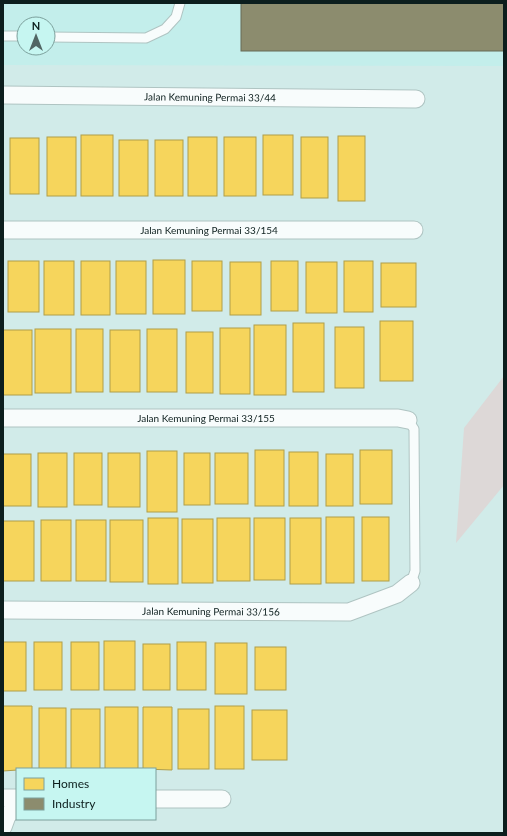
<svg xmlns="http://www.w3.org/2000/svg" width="507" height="836" font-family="Lato,sans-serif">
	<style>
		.built { fill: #c3eeeb; fill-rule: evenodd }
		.green { fill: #ddd8d7 }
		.homes { fill: #f6d55c; stroke: #b09e49 }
		.industry { fill: #8c8c6e; stroke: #666b56 }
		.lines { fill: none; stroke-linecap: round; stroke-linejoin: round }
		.lane-casing { stroke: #afc4c2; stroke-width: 11 }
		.street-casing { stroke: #afc4c2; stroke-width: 19 }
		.lane { stroke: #f8fcfc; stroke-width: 9 }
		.street { stroke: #f8fcfc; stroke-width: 17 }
		.labels { text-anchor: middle; stroke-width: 4; stroke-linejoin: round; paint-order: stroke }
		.street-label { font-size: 10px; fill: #0c1e1d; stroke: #c6f6f1 }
	</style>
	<rect width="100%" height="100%" fill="#d1ebe9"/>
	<!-- built -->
	<path class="built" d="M3 3H504V66L3 65ZM24 24H48V48H24Z"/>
	<!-- green -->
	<polygon class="green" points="504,376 504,485 456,543 464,428"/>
	<!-- homes -->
	<g class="homes">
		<rect x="81" y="135" width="32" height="61"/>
		<rect x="263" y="135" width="30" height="60"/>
		<rect x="338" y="136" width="27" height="65"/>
		<rect x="47" y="137" width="29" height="59"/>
		<rect x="188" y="137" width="29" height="59"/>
		<rect x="224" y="137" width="32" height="59"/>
		<rect x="301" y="137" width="27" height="61"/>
		<rect x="10" y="138" width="29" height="56"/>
		<rect x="119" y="140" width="29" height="56"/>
		<rect x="155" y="140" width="28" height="56"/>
		<rect x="153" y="260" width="32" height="54"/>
		<rect x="8" y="261" width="31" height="51"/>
		<rect x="44" y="261" width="30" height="54"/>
		<rect x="81" y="261" width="29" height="54"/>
		<rect x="116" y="261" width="30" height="53"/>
		<rect x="192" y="261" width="30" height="50"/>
		<rect x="271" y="261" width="27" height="50"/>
		<rect x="344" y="261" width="29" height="51"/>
		<rect x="230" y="262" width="31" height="53"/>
		<rect x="306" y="262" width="31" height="51"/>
		<rect x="381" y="263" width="35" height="44"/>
		<rect x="380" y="321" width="33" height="60"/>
		<rect x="293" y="323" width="31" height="69"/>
		<rect x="254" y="325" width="32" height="70"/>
		<rect x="335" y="327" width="29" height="61"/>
		<rect x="220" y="328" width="30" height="66"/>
		<rect x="35" y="329" width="36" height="64"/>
		<rect x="76" y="329" width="27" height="63"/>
		<rect x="147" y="329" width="30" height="63"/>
		<rect x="3" y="330" width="29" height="65"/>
		<rect x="110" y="330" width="30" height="62"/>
		<rect x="186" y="332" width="27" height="61"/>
		<rect x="255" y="450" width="29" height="56"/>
		<rect x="360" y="450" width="32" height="54"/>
		<rect x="147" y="451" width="30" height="61"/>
		<rect x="289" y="452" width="29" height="54"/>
		<rect x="38" y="453" width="29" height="54"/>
		<rect x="74" y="453" width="28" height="52"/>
		<rect x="108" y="453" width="32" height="54"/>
		<rect x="184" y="453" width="26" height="52"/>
		<rect x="215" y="453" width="33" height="51"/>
		<rect x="3" y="454" width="28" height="52"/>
		<rect x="326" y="454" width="27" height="52"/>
		<rect x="326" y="517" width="28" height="66"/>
		<rect x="362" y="517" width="27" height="64"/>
		<rect x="148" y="518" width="30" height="66"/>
		<rect x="217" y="518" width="33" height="63"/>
		<rect x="254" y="518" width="31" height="62"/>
		<rect x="290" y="518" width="31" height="66"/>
		<rect x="182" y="519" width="31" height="64"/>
		<rect x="41" y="520" width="30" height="61"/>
		<rect x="76" y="520" width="30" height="61"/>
		<rect x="110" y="520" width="33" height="62"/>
		<rect x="3" y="521" width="31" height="60"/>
		<rect x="104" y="641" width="31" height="49"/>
		<rect x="3" y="642" width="23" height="49"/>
		<rect x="34" y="642" width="28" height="48"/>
		<rect x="71" y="642" width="28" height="48"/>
		<rect x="177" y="642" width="29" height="48"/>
		<rect x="215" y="643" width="32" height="51"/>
		<rect x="143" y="644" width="27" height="46"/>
		<rect x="255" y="647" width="31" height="43"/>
		<polygon points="3,706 32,706 32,769 3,771"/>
		<rect x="215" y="706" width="29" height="63"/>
		<rect x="105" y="707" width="33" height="62"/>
		<polygon points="143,707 172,707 172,770 143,769"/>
		<rect x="39" y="708" width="27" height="61"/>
		<rect x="71" y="709" width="29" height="60"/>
		<rect x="178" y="709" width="31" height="60"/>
		<rect x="252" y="710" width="35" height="50"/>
	</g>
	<!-- industry -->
	<rect class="industry" x="241" y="3" width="263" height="48"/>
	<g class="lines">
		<defs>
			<g id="lane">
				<polyline points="3,36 24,36"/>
				<polyline points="48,37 146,38 165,29 176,17 180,3"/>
				<polyline points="408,420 414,429 415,571 411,583"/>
			</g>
			<g id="street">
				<path id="s1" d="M3 95 416 99"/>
				<path id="s2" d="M3 230H414"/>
				<path id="s3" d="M3 418H398L408 420"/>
				<path id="s4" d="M3 610 349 612 397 594 411 583"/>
				<polyline points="3,798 17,798"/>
				<polyline points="155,799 222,799"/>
				<polyline points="3,827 7,816 17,806"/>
			</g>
		</defs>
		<!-- lane casing -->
		<use href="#lane" class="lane-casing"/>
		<!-- street casing -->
		<use href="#street" class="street-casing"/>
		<!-- lane -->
		<use href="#lane" class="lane"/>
		<!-- street -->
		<use href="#street" class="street"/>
	</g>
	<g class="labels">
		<!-- street labels -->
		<g class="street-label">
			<text dy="4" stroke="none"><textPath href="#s1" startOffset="207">Jalan Kemuning Permai 33/44</textPath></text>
			<text dy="4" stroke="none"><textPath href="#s2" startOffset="206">Jalan Kemuning Permai 33/154</textPath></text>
			<text dy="4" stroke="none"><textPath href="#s3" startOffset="203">Jalan Kemuning Permai 33/155</textPath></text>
			<text dy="4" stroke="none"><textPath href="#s4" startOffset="208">Jalan Kemuning Permai 33/156</textPath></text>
		</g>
	</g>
	<!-- border -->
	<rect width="507" height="836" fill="none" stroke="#0c1e1d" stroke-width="8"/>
	<!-- legend -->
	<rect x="16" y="768" width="140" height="52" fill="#c6f6f1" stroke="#7ca09c"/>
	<rect x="24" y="778" width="20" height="12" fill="#f6d55c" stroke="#7ca09c"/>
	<text x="52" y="788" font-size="12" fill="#0c1e1d">Homes</text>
	<rect x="24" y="798" width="20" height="12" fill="#8c8c6e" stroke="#7ca09c"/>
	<text x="52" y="808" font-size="12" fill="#0c1e1d">Industry</text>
	<!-- north arrow -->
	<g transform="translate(36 36)"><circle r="19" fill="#c6f6f1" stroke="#7ca09c"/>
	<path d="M0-3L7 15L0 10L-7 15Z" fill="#516664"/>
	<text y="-6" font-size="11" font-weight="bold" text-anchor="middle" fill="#0c1e1d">N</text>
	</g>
</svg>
